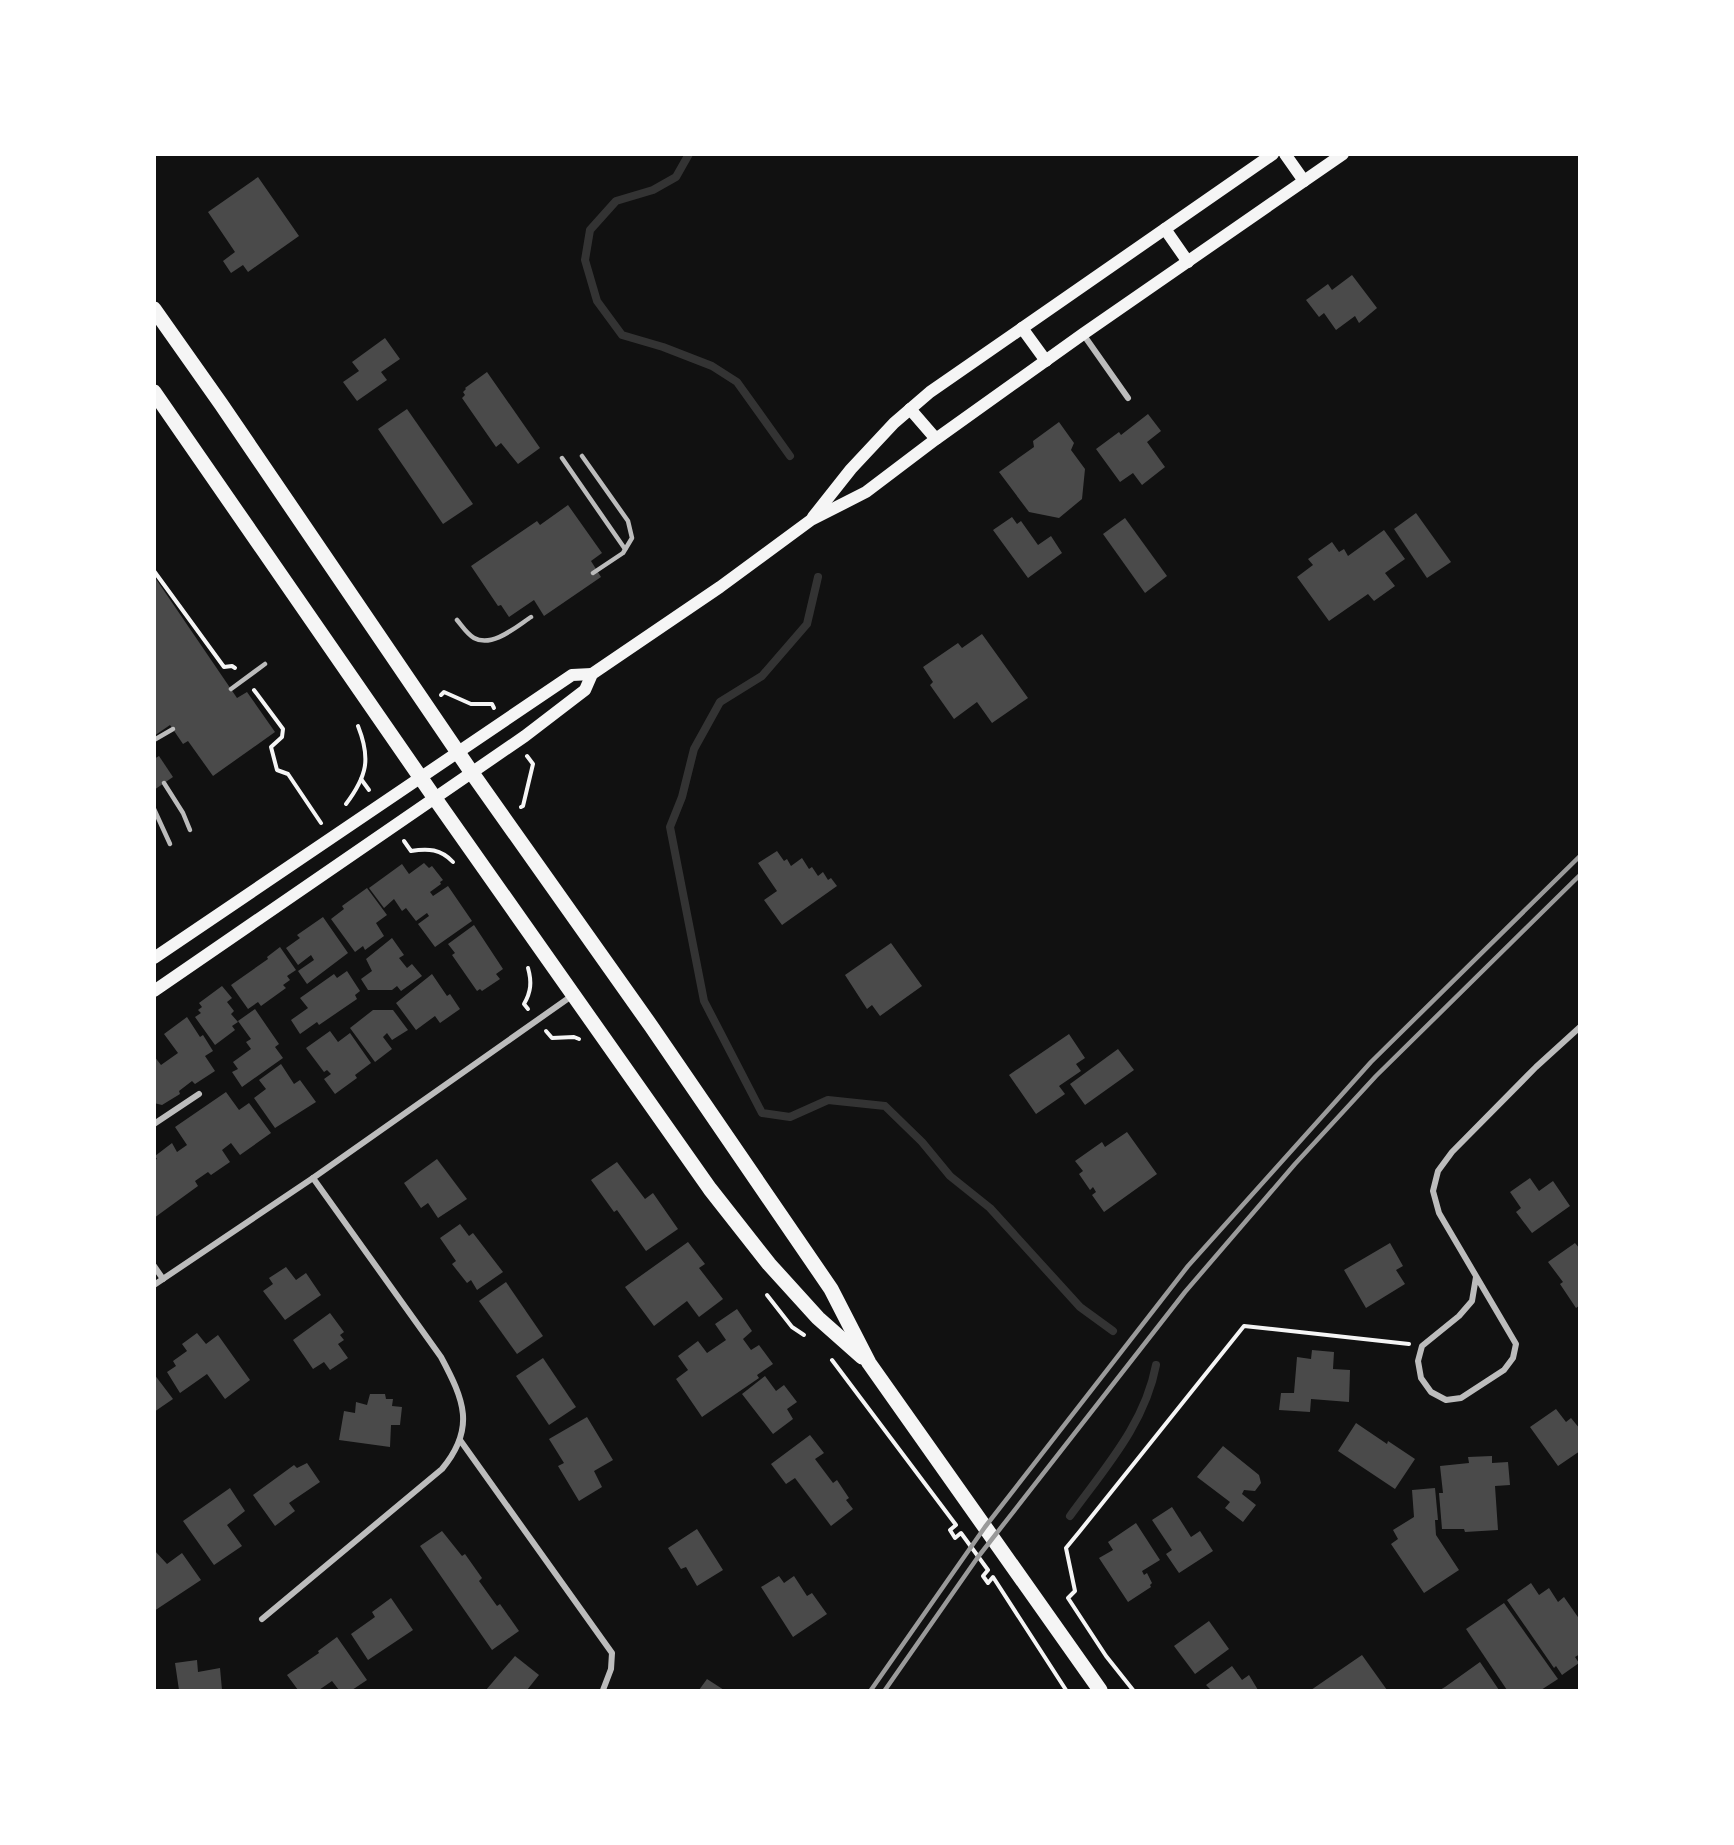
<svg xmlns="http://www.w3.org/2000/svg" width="1734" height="1845" font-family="'Public Sans',sans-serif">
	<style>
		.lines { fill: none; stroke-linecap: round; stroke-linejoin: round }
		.stream { stroke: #333; stroke-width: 8 }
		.building { fill: #4a4a4a }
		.path { stroke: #f5f5f5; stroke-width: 4 }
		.service { stroke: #bcbcbc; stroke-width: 4.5 }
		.minor { stroke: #bcbcbc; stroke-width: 6 }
		.secondary { stroke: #f5f5f5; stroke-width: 12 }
		.primary { stroke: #f5f5f5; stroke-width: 15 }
		.rail { stroke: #9a9a9a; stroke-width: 4.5 }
	</style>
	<rect width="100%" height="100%" fill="#111"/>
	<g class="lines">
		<!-- stream -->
		<g class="stream">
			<polyline points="689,154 676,177 653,190 616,201 590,230 585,260 597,301 622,335 663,347 712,366 737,382 790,456"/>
			<polyline points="818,577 807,624 762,676 720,702 694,749 682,797 670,827 704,1001 762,1113 790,1117 828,1100 885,1106 922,1142 950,1176 990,1208 1080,1307 1113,1331"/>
			<path d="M1070 1516C1104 1469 1145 1424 1156 1365"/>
		</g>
	</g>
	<!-- building -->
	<g class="building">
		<polygon points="258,177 299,236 248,272 243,265 231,273 223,261 235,252 208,212"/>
		<polygon points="1352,275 1377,308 1359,323 1355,316 1336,330 1324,313 1319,317 1306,300 1328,284 1332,290"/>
		<polygon points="385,338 400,359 381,372 387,380 357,401 343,382 359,371 352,362"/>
		<polygon points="487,372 540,448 518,464 501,443 496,447 462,398 465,395 463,392 466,389 465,388"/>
		<polygon points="407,409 473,504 443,524 378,429"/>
		<polygon points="1148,414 1161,431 1147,442 1165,467 1142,485 1133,473 1120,482 1096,449 1119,432 1121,435"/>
		<polygon points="1059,422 1074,443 1071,450 1085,469 1082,499 1059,518 1029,512 999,472 1034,447 1033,441"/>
		<polygon points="568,505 602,553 591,561 601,577 544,616 534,600 509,617 501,605 498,606 471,566 537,521 540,525"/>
		<polygon points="1416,513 1451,562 1427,578 1394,529"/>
		<polygon points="1012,517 1017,524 1021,521 1038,545 1051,536 1062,553 1028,578 993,530"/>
		<polygon points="1125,518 1167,576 1145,593 1103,534"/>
		<polygon points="1384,530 1405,559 1385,573 1395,586 1374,601 1368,594 1329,621 1297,577 1313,565 1308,559 1332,542 1339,552 1344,549 1348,556"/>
		<polygon points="156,579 237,698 247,692 275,732 213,776 188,741 183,744 170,725 154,736 154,580"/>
		<polygon points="982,634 1028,698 992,723 977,702 954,719 930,685 933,682 923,667 958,643 962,648"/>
		<polygon points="159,756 173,777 154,790 154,759"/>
		<polygon points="777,851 784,861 787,859 791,866 802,858 809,869 812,867 818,876 823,872 828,880 831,878 837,886 782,925 764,900 777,891 758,863"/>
		<polygon points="424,863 429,868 432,866 443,880 440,882 441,884 430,892 433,896 448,886 472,921 435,947 418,924 429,916 427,913 416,921 406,908 402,911 394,899 384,908 369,888 402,864 409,874"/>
		<polygon points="367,888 387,915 376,923 384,936 365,950 363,946 355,952 331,919 344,909 342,906"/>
		<polygon points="323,917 348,953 307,984 298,971 314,960 311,955 298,965 286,948 300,938 297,935"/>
		<polygon points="474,925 503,969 496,974 500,979 482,991 480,989 477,991 452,955 455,953 448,944"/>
		<polygon points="392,938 404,955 399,958 407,968 412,964 422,976 401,991 397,986 392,990 368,990 361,979 372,971 366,959"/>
		<polygon points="891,943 922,986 880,1016 872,1005 867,1009 845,975"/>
		<polygon points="280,947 296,970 287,976 290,980 283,985 286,988 261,1006 258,1002 248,1009 231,985 268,959 267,957"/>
		<polygon points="347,971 360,991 355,995 357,999 319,1025 317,1022 300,1034 291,1020 308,1008 300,998 334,974 337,978"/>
		<polygon points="432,974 447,996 450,994 460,1009 440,1023 435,1016 416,1030 396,1003"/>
		<polygon points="222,986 232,998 227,1002 234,1011 231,1014 238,1022 232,1026 235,1030 215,1045 195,1017 201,1013 198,1010 202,1007 199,1003"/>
		<polygon points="255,1009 279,1044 275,1047 283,1058 242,1087 232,1072 238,1069 233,1062 251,1049 246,1042 251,1039 238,1021"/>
		<polygon points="373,1010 393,1010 408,1030 392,1040 387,1033 383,1037 392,1049 375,1062 350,1028"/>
		<polygon points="187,1017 200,1037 203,1035 213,1051 205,1056 215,1071 195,1084 192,1081 179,1091 180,1094 162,1105 154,1103 154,1056 161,1065 178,1053 164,1034"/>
		<polygon points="330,1031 338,1042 350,1033 371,1063 355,1075 357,1078 335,1094 324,1079 331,1074 327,1070 324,1072 306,1048"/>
		<polygon points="1069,1034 1085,1058 1076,1064 1081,1071 1059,1086 1065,1094 1036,1114 1009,1075"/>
		<polygon points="1118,1049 1134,1070 1085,1105 1070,1084"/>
		<polygon points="281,1064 294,1084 300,1080 316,1102 275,1128 254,1098 266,1089 259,1080"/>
		<polygon points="226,1092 239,1110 249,1103 271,1133 240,1155 231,1143 222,1150 230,1162 211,1175 208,1172 195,1181 198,1186 154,1218 154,1160 157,1159 155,1156 172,1143 177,1152 187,1145 175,1127"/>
		<polygon points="1127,1132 1157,1174 1104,1212 1092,1195 1096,1192 1093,1187 1090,1190 1079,1174 1083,1171 1075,1161 1102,1142 1105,1147"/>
		<polygon points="437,1159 467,1199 438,1218 428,1203 421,1208 404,1183"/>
		<polygon points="617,1162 645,1199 653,1193 678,1229 646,1251 617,1210 614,1212 591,1180"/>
		<polygon points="1530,1178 1539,1191 1553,1181 1570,1206 1532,1233 1516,1212 1521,1208 1510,1192"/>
		<polygon points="460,1224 469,1236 473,1233 503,1272 477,1290 471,1280 467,1283 452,1264 456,1261 440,1238"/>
		<polygon points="688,1242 705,1264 699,1268 723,1299 699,1317 687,1301 654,1326 625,1287"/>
		<polygon points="1390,1243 1403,1266 1396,1270 1405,1284 1366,1308 1344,1270"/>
		<polygon points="1575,1243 1580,1249 1580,1305 1576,1308 1560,1284 1563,1282 1548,1262"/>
		<polygon points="286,1267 296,1280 306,1273 321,1295 285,1320 263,1291 273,1284 269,1278"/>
		<polygon points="506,1282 543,1336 517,1354 479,1301"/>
		<polygon points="737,1309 752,1331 743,1339 751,1350 759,1345 773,1364 757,1375 759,1378 702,1417 676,1379 688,1370 678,1356 698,1341 707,1353 726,1340 715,1324"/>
		<polygon points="330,1313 344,1332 340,1335 344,1340 338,1344 348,1358 330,1370 324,1362 313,1369 293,1340"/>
		<polygon points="197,1333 206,1344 218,1335 250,1380 225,1399 207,1374 180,1393 167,1372 176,1366 173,1361 187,1351 182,1344"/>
		<polygon points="1312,1350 1334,1352 1333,1369 1350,1370 1349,1402 1311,1399 1310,1412 1279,1410 1281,1393 1294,1393 1297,1357 1311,1359"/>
		<polygon points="543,1358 576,1407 549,1425 516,1376"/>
		<polygon points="154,1374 173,1399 154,1412"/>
		<polygon points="765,1376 776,1391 784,1385 797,1402 787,1409 793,1419 773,1434 742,1394"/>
		<polygon points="370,1394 385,1394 386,1399 393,1399 392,1406 402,1407 400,1425 391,1425 390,1447 339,1440 344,1411 355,1413 356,1402 367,1405"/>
		<polygon points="1556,1409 1566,1422 1571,1418 1580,1429 1580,1451 1558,1466 1530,1427"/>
		<polygon points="587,1417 613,1460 594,1471 602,1487 579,1501 558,1466 564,1463 549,1439"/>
		<polygon points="1356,1423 1387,1444 1388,1441 1415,1459 1395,1489 1338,1451"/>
		<polygon points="810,1435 824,1453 815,1459 833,1483 837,1480 849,1498 846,1500 853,1509 831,1526 795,1478 786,1484 771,1464"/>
		<polygon points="1223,1446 1259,1475 1261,1483 1255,1491 1244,1490 1242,1494 1256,1505 1243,1522 1225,1508 1230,1502 1197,1477"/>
		<polygon points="1492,1456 1492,1463 1508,1462 1510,1485 1495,1486 1498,1530 1465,1532 1464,1529 1442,1529 1439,1493 1443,1493 1440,1466 1469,1463 1468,1457"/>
		<polygon points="307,1463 320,1482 289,1503 295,1511 275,1526 253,1495 294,1465 297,1468"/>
		<polygon points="230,1488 245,1511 227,1525 242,1546 214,1565 183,1521"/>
		<polygon points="1435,1488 1438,1520 1435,1520 1436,1535 1459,1570 1424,1593 1391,1544 1398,1539 1393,1530 1414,1517 1412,1490"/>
		<polygon points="1172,1507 1191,1537 1200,1531 1213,1551 1179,1573 1166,1554 1172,1550 1152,1520"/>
		<polygon points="1136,1523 1160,1560 1142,1571 1144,1575 1147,1573 1152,1583 1150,1585 1151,1587 1128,1602 1099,1558 1113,1550 1108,1542"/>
		<polygon points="697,1529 723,1570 697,1586 686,1567 681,1569 668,1548"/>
		<polygon points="442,1531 462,1556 465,1554 482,1578 479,1581 497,1606 500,1604 519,1631 492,1650 420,1546"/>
		<polygon points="154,1550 167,1564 182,1553 201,1580 154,1611"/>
		<polygon points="779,1576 784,1583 794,1576 807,1596 812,1593 827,1614 793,1637 761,1587"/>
		<polygon points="1531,1583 1539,1595 1549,1588 1558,1602 1564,1597 1580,1620 1580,1654 1575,1657 1579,1663 1562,1675 1556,1666 1554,1668 1507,1600"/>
		<polygon points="391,1598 413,1630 368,1660 351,1634 375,1617 372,1612"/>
		<polygon points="1504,1603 1558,1679 1541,1690 1507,1690 1466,1629"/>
		<polygon points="1209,1621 1229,1649 1195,1674 1174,1646"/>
		<polygon points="337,1637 367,1680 352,1690 339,1690 332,1681 319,1690 298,1690 287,1675 319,1653 318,1651"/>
		<polygon points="1362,1655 1387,1690 1311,1690"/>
		<polygon points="515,1656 539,1675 527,1690 486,1690"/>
		<polygon points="197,1660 198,1672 220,1668 222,1690 179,1690 175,1663"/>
		<polygon points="1480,1662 1499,1690 1440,1690 1445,1687"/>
		<polygon points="1232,1666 1242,1680 1249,1675 1258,1690 1211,1690 1206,1685"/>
		<polygon points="707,1679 724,1690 699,1690"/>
	</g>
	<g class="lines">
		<!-- path -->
		<g class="path">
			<polyline points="154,571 224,667 232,666 235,668"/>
			<polyline points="254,690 283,729 282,737 271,747 277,770 288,774 321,823"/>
			<polyline points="441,695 444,692 471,704 492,704 494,708"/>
			<polyline points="361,779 369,790"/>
			<path d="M346 804C367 776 371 759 358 726"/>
			<polyline points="521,807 523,806 533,764 527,756"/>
			<path d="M404 841 411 851C428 848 441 849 453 862"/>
			<path d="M528 1009 524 1004C531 992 532 982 528 968"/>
			<polyline points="546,1031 552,1038 574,1037 579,1039"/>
			<polyline points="767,1295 792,1327 804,1335"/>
			<polyline points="832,1360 956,1525 950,1530 955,1538 961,1533 988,1570 983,1576 988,1583 993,1577 1066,1690"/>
			<polyline points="1133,1690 1106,1656 1068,1598 1075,1591 1066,1548 1080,1531 1244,1326 1409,1344"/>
		</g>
		<!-- service -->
		<g class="service">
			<polyline points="582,456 628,521 632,538 623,553 593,573"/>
			<polyline points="562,458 625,549"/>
			<path d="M457 620C462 626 467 634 474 638 492 648 516 627 531 617"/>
			<polyline points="231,689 265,664"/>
			<polyline points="154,740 173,729"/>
			<polyline points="164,783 183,813 190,830"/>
			<polyline points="154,809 170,844"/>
		</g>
		<!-- minor -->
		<g class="minor">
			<polyline points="1083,334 1128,398"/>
			<polyline points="154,1124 199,1094"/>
			<polyline points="154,1266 163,1279"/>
			<polyline points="1476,1277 1472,1301 1459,1316 1422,1346 1418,1361 1421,1378 1431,1392 1446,1400 1461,1398 1504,1370 1513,1358 1516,1344 1439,1213 1433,1191 1438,1171 1452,1152 1536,1067 1580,1027"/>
			<polyline points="154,1285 313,1178 573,995"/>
			<polyline points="460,1440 612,1653 611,1669 603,1690"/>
			<path d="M262 1619 442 1469C476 1428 464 1400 441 1357L313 1178"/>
		</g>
		<!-- secondary -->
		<g class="secondary">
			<polyline points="1285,154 1304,181"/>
			<polyline points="1165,229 1188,262"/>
			<polyline points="1022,328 1046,361"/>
			<polyline points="910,409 936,439"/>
			<polyline points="813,517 851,469 894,423 930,392 1273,154"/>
			<polyline points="154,958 572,675 592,674"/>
			<polyline points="154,991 525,736 585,690 592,674 720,587 811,520 866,492 936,439 1083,334 1343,154"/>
		</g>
		<!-- primary -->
		<g class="primary">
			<polyline points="154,309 221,404 472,773 651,1026 831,1289 869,1363 1100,1690"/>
			<polyline points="154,392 434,797 710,1189 769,1264 818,1318 862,1357"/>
		</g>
		<!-- rail -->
		<g class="rail">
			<polyline points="871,1690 985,1527 1188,1266 1371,1062 1580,856"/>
			<polyline points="885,1690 978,1557 1185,1292 1295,1164 1376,1076 1580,875"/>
		</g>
	</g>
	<!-- border -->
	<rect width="1734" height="1845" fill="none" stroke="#ffffff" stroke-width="312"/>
</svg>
